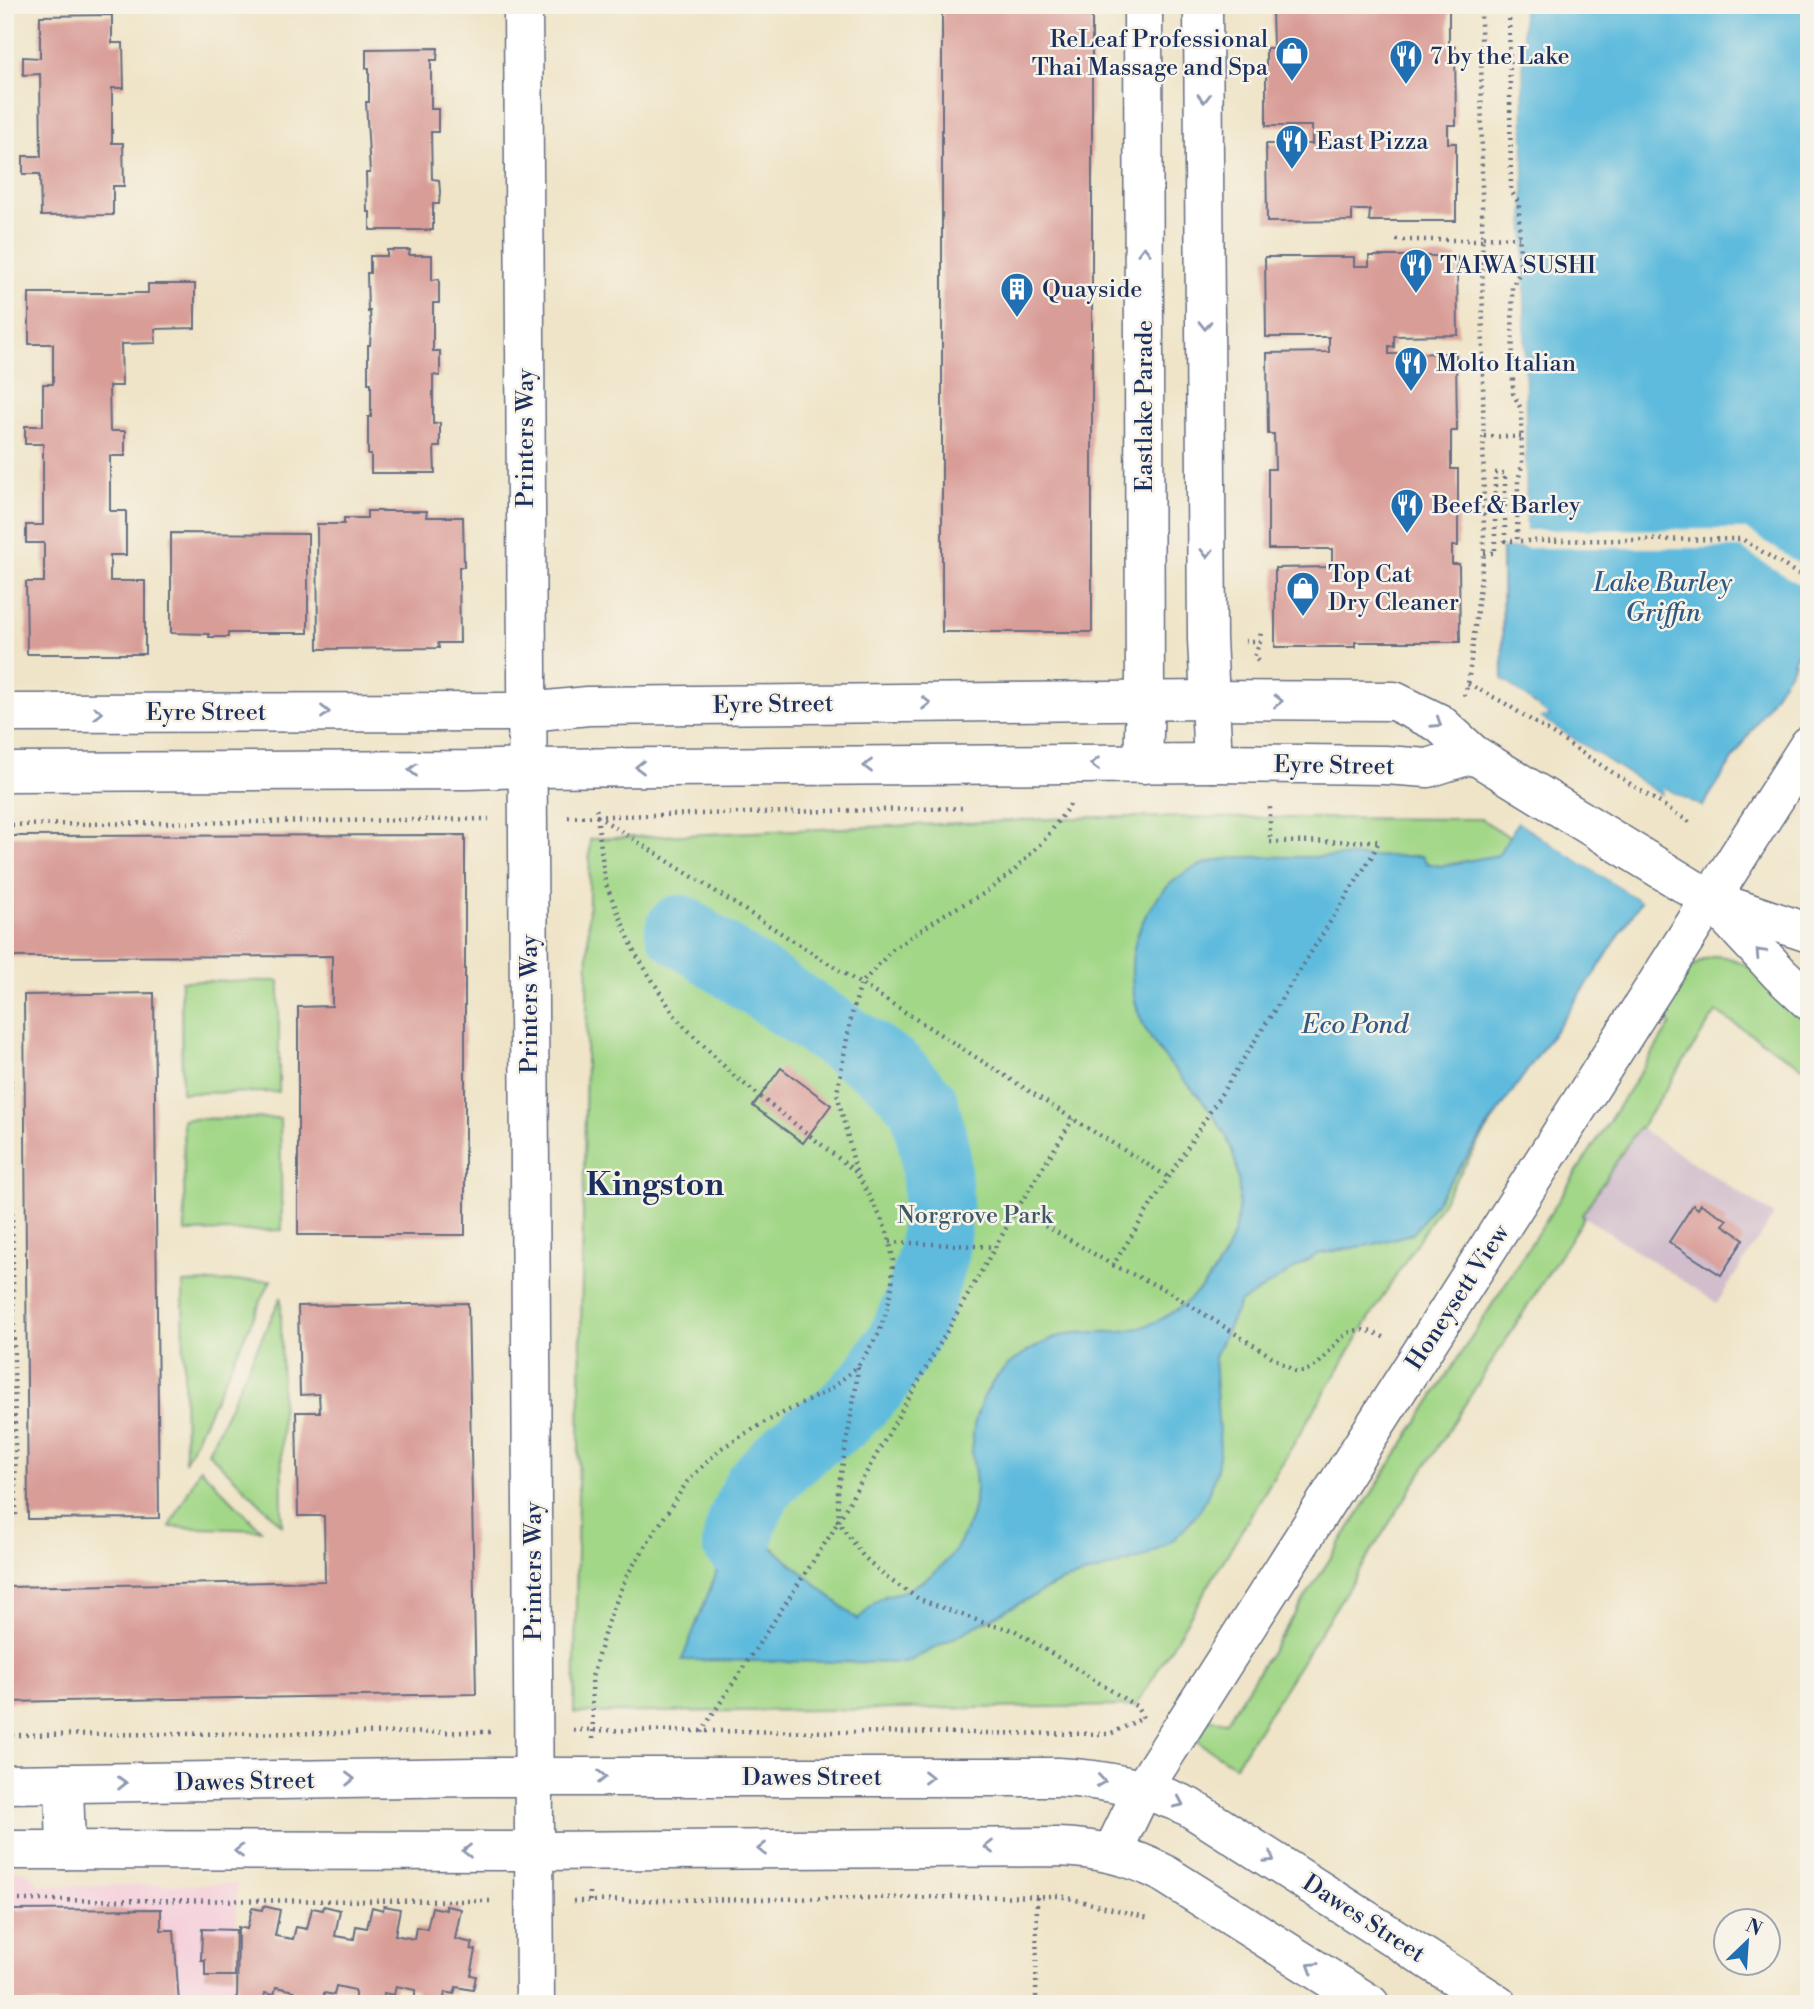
<svg xmlns="http://www.w3.org/2000/svg" width="1814" height="2009" font-family="'Libre Bodoni',serif">
	<style>
		.built { fill: #f5cfdb }
		.industrial { fill: #d1bdcc }
		.green { fill: #a2d787; stroke: #5e8372; stroke-width: 2 }
		.water { fill: #5fbbdd; stroke: #3d759e; stroke-width: 2 }
		.pier { fill: #efe4c7 }
		.lines { fill: none; stroke-linecap: round; stroke-linejoin: round }
		.river { stroke: #5fbbdd; stroke-width: 70 }
		.building { fill: #d99d98 }
		.minor-casing { stroke: #656e83; stroke-width: 41 }
		.path { stroke: #656e83; stroke-width: 4.5; stroke-dasharray: 2 5; stroke-linecap: butt }
		.minor { stroke: #fff; stroke-width: 38 }
		.oneway { stroke: #8d97ae }
		.labels { text-anchor: middle; stroke-width: 5; stroke-linejoin: round; paint-order: stroke }
		.poi-label { font-size: 24px; fill: #1b2f5e; stroke: #f7f3e8; text-anchor: start }
		.street-label { font-size: 24px; fill: #1b2f5e; stroke: #f7f3e8 }
		.park-label { font-size: 24px; fill: #3d5968; stroke: #f7f3e8 }
		.water-label { font-size: 26px; font-style: italic; fill: #2f5984; stroke: #f7f3e8 }
		.district-label { font-size: 32px; font-weight: bold; fill: #1b2f5e; stroke: #f7f3e8 }
	</style>
	<rect width="100%" height="100%" fill="#f7f3e8"/>
	<filter id="ink" filterUnits="userSpaceOnUse"><feTurbulence type="fractalNoise" baseFrequency=".0143" numOctaves="2"/><feDisplacementMap in="SourceGraphic" scale="14" xChannelSelector="R" yChannelSelector="G"/><feConvolveMatrix kernelMatrix="1 2 1 2 8 2 1 2 1" color-interpolation-filters="sRGB"/></filter>
	<filter id="wash" filterUnits="userSpaceOnUse"><feTurbulence type="fractalNoise" baseFrequency=".00686" numOctaves="4" result="noise"/><feDisplacementMap in="SourceGraphic" scale="28" xChannelSelector="R" yChannelSelector="G"/><feGaussianBlur stdDeviation="1.57" result="paint"/><feColorMatrix in="noise" values="0 0 0 0 0 0 0 0 0 0 0 0 0 0 0 0 0 1.4 0 .05"/><feComposite in="paint" operator="in"/></filter>
	<g filter="url(#wash)">
		<rect width="100%" height="100%" fill="#efe4c7"/>
		<!-- built -->
		<polygon class="built" points="5,1871 27,1871 40,1886 237,1884 235,2004 5,2004"/>
		<!-- industrial -->
		<polygon class="industrial" points="1638,1127 1774,1215 1717,1303 1581,1215"/>
		<!-- green -->
		<g class="green">
			<polygon points="1098,817 1481,819 1625,909 1361,1332 1136,1706 574,1713 590,839"/>
			<path d="M1718 956C1760 960 1777 1001 1809 1024V1071L1716 1012 1640 1129 1638 1128 1582 1215 1584 1217 1235 1766 1198 1742 1201 1732 1209 1719 1226 1722 1671 1024 1661 1011C1676 989 1688 959 1718 956Z"/>
			<polygon points="181,981 279,981 279,1092 182,1093"/>
			<polygon points="280,1118 282,1230 185,1232 183,1119"/>
			<polygon points="271,1280 185,1462 183,1283"/>
			<polygon points="281,1297 282,1525 208,1452"/>
			<polygon points="200,1468 261,1530 170,1527"/>
		</g>
		<!-- water -->
		<g class="water">
			<polygon points="1522,5 1809,5 1809,636 1793,661 1795,663 1702,807 1663,788 1663,796 1537,716 1548,716 1503,680 1502,548 1525,548 1526,531"/>
			<path d="M1518 822 1641 901 1595 973 1414 1233 1375 1244 1318 1254 1240 1303 1214 1357 1220 1449 1217 1469 1211 1488 1202 1507 1189 1524 1175 1538 1157 1550 1139 1559 1060 1582 906 1663 682 1660 738 1518 858 1620C865 1613 872 1604 881 1598 887 1594 897 1594 904 1591 927 1581 948 1564 960 1542 969 1526 975 1506 976 1488 976 1475 973 1463 972 1451 971 1419 984 1387 1007 1366 1022 1353 1054 1335 1074 1333 1093 1331 1111 1333 1130 1330 1172 1322 1211 1286 1228 1248 1242 1216 1243 1175 1229 1143 1201 1078 1132 1054 1132 973 1131 952 1137 931 1147 913 1162 887 1185 867 1215 861 1241 855 1269 857 1296 857 1338 857 1380 856 1422 856L1427 863 1440 866 1498 855Z"/>
		</g>
		<!-- pier -->
		<g class="pier">
			<polygon points="1519,5 1522,5 1526,530 1746,529 1809,570 1809,591 1741,548 1499,548 1502,545 1522,545 1523,531"/>
			<polygon points="1503,680 1549,716 1539,717 1662,796 1663,788 1702,807 1700,810 1666,794 1665,798 1661,799 1535,719 1534,714 1539,712 1503,684"/>
			<polygon points="1520,819 1643,897 1641,901 1518,822"/>
		</g>
		<g class="lines">
			<!-- river -->
			<polyline class="river" points="680,930 892,1071 924,1105 935,1152 938,1201 934,1250 921,1298 901,1342 874,1383 840,1418 810,1437 782,1461 758,1487 743,1519 737,1542"/>
		</g>
		<g id="blocks">
			<!-- building -->
			<g class="building">
				<rect x="942" y="5" width="150" height="627"/>
				<polygon points="1265,5 1455,5 1455,9 1449,9 1449,46 1455,46 1456,125 1448,125 1448,143 1456,143 1456,221 1369,221 1370,210 1352,210 1352,221 1267,222 1266,144 1312,144 1312,126 1266,126 1266,48 1273,48 1272,11 1265,11"/>
				<polygon points="112,15 112,43 123,43 124,88 112,88 112,143 123,143 124,186 113,186 113,215 41,216 40,174 23,174 23,156 41,156 40,74 23,75 23,57 40,58 40,16"/>
				<polygon points="438,48 437,60 431,60 431,109 438,109 438,132 431,132 432,179 439,180 440,192 439,204 433,204 433,230 370,230 370,212 367,212 366,173 370,173 366,102 369,102 369,68 366,68 366,49"/>
				<polygon points="387,250 410,250 409,255 432,255 432,280 439,279 439,303 433,303 433,351 440,351 440,376 433,375 433,424 440,423 440,447 434,447 435,473 371,473 371,455 368,455 368,417 371,417 371,383 368,383 368,345 370,345 371,328 370,311 368,312 367,273 370,273 370,256 387,256"/>
				<polygon points="1369,256 1457,256 1458,335 1394,336 1394,347 1389,346 1389,354 1456,353 1457,431 1451,431 1451,469 1458,469 1458,546 1452,546 1452,564 1459,564 1460,642 1355,642 1355,647 1275,647 1275,568 1332,567 1332,549 1268,549 1268,469 1275,469 1274,434 1268,434 1267,353 1329,352 1329,337 1266,337 1265,257 1354,257 1354,266 1369,266"/>
				<polygon points="148,284 195,284 195,328 155,329 156,343 121,344 122,386 109,386 110,431 125,431 125,456 110,456 110,511 126,511 126,555 110,555 110,581 145,581 145,654 27,654 26,582 44,582 44,543 26,543 26,525 43,525 43,444 25,444 25,426 43,426 43,384 53,384 53,344 29,344 29,293 148,293"/>
				<polygon points="367,511 427,511 426,517 463,517 464,567 459,567 460,643 438,643 439,648 318,649 317,524 344,524 344,518 367,518"/>
				<polygon points="171,533 308,534 308,633 228,633 228,637 209,637 209,634 171,633"/>
				<polygon points="465,835 465,1235 298,1235 298,1007 332,1006 332,956 5,957 5,836"/>
				<polygon points="154,993 159,1518 28,1519 24,995"/>
				<polygon points="781,1068 831,1105 803,1143 753,1106"/>
				<polygon points="1701,1204 1727,1220 1723,1225 1744,1239 1721,1275 1669,1242 1693,1205 1698,1209"/>
				<polygon points="468,1303 476,1694 5,1702 5,1587 325,1581 324,1516 298,1516 296,1412 320,1412 319,1394 300,1395 298,1306"/>
				<polygon points="263,1906 280,1910 275,1936 293,1939 296,1927 307,1929 312,1908 323,1910 324,1906 340,1910 335,1936 354,1939 356,1926 367,1928 372,1907 383,1910 384,1906 400,1909 395,1935 414,1939 416,1927 427,1929 432,1907 446,1910 446,1906 461,1909 455,1939 473,1943 471,1949 476,1950 471,1975 476,1976 473,1990 456,1987 454,1994 445,1992 443,2004 415,2004 415,1990 396,1986 394,1995 384,1993 383,2004 355,2004 355,1990 336,1986 334,1995 324,1993 323,2004 295,2004 295,1991 276,1987 274,1995 265,1993 263,2004 237,2004 238,1927 247,1929 252,1908 262,1910"/>
				<polygon points="161,1909 161,1930 174,1930 179,2004 5,2004 5,1910"/>
				<polygon points="202,1929 236,1930 235,1976 205,1976 205,1960 201,1960"/>
			</g>
		</g>
	</g>
	<g filter="url(#ink)">
		<use href="#blocks" fill-opacity="0" stroke="#656e83" stroke-width="2"/>
		<g class="lines">
			<defs>
				<g id="minor">
					<polyline points="523,5 535,2004"/>
					<polyline points="1203,5 1207,639 1213,763"/>
					<polyline points="5,713 528,712 588,706 1209,700 1394,701 1439,723 1473,754 1711,900 1809,933"/>
					<polyline points="1143,764 1145,701 1143,5"/>
					<polyline points="5,772 468,770 528,768 1213,763 1385,765 1428,768 1473,754"/>
					<polyline points="1715,904 1780,974 1809,1001"/>
					<polyline points="64,1783 66,1850"/>
					<path d="M5 1784 476 1777H1058C1104 1779 1146 1787 1189 1807L1498 2004"/>
					<path d="M5 1850 535 1851 1057 1847C1095 1848 1129 1855 1163 1873L1370 2004"/>
					<polyline points="1112,1853 1143,1789 1809,745"/>
				</g>
			</defs>
			<!-- minor casing -->
			<use href="#minor" class="minor-casing"/>
			<!-- path -->
			<g class="path">
				<polyline points="1509,5 1511,191 1519,203 1520,272 1512,287 1513,393 1521,409 1522,465 1518,481 1517,541 1742,539 1809,581"/>
				<polyline points="1483,237 1519,238"/>
				<polyline points="1396,240 1483,240"/>
				<polyline points="1484,436 1521,437"/>
				<polyline points="1484,553 1495,553 1495,473 1505,473 1505,541 1517,541"/>
				<polyline points="1245,641 1260,641"/>
				<polyline points="1258,661 1254,657 1260,641 1261,629"/>
				<polyline points="1468,684 1503,702 1691,823"/>
				<polyline points="1464,696 1468,684 1484,553 1481,5"/>
				<polyline points="597,816 1073,1119 1168,1177"/>
				<polyline points="568,817 962,808"/>
				<polyline points="5,825 489,819"/>
				<polyline points="5,1040 10,1043 16,1517 5,1517"/>
				<polyline points="856,1171 837,1093 851,1017 861,984 893,949 945,914 983,894 1013,872 1046,838 1072,802"/>
				<polyline points="1017,1209 1073,1119"/>
				<polyline points="890,1242 995,1247"/>
				<path d="M1113 1265 1166 1290 1296 1372C1335 1373 1332 1308 1385 1338"/>
				<polyline points="573,1730 1110,1734 1143,1718 1136,1706 1014,1630 990,1625 919,1599 887,1578 863,1556 838,1521 838,1491 856,1387 858,1366"/>
				<polyline points="701,1732 831,1534 1017,1209 1113,1265 1372,856 1379,841 1270,842 1270,803"/>
				<polyline points="5,1735 495,1732"/>
				<polyline points="593,1739 592,1677 607,1624 627,1575 687,1482 720,1449 765,1422 831,1389 858,1366 879,1333 887,1309 892,1286 893,1260 889,1237 880,1216 856,1172 733,1075 677,1019 635,953 605,882 596,806"/>
				<polyline points="5,1900 494,1901"/>
				<polyline points="573,1901 1060,1896 1149,1918"/>
				<polyline points="590,1901 590,1888"/>
				<polyline points="1036,2004 1037,1895"/>
			</g>
			<!-- minor -->
			<use href="#minor" class="minor"/>
		</g>
		<!-- one-way arrows -->
		<defs><path id="oneway-chevron" d="M-2-3.5L2.5 0L-2 3.5" fill="none" stroke-width="1.6" stroke-linecap="round" stroke-linejoin="round" transform="scale(1.75)"/></defs>
		<g class="oneway">
			<use href="#oneway-chevron" transform="translate(1204 98) rotate(90)"/>
			<use href="#oneway-chevron" transform="translate(1144 251) rotate(-90)"/>
			<use href="#oneway-chevron" transform="translate(1205 325) rotate(90)"/>
			<use href="#oneway-chevron" transform="translate(1207 553) rotate(90)"/>
			<use href="#oneway-chevron" transform="translate(1278 701)"/>
			<use href="#oneway-chevron" transform="translate(926 703) rotate(-1)"/>
			<use href="#oneway-chevron" transform="translate(325 712)"/>
			<use href="#oneway-chevron" transform="translate(98 713)"/>
			<use href="#oneway-chevron" transform="translate(1437 723) rotate(33)"/>
			<use href="#oneway-chevron" transform="translate(1095 764) rotate(179)"/>
			<use href="#oneway-chevron" transform="translate(868 766) rotate(180)"/>
			<use href="#oneway-chevron" transform="translate(640 767) rotate(180)"/>
			<use href="#oneway-chevron" transform="translate(413 770) rotate(180)"/>
			<use href="#oneway-chevron" transform="translate(1760 953) rotate(-133)"/>
			<use href="#oneway-chevron" transform="translate(602 1777)"/>
			<use href="#oneway-chevron" transform="translate(928 1777)"/>
			<use href="#oneway-chevron" transform="translate(350 1779) rotate(-1)"/>
			<use href="#oneway-chevron" transform="translate(1101 1781) rotate(8)"/>
			<use href="#oneway-chevron" transform="translate(122 1783) rotate(-1)"/>
			<use href="#oneway-chevron" transform="translate(1179 1803) rotate(24)"/>
			<use href="#oneway-chevron" transform="translate(989 1847) rotate(180)"/>
			<use href="#oneway-chevron" transform="translate(762 1849) rotate(180)"/>
			<use href="#oneway-chevron" transform="translate(239 1851) rotate(-180)"/>
			<use href="#oneway-chevron" transform="translate(467 1851) rotate(-180)"/>
			<use href="#oneway-chevron" transform="translate(1270 1858) rotate(33)"/>
			<use href="#oneway-chevron" transform="translate(1312 1967) rotate(-148)"/>
		</g>
	</g>
	<!-- icons -->
	<defs>
		<symbol id="shop-pin" viewBox="-11 -11 22 30"><path d="M0 17L-7.5 6A9.5 9.5 0 1 1 7.5 6Z" fill="#1f6fb2" stroke="#f7f3e8"/><path d="M-5-2.5h2.3a2.7 3.5 0 0 1 5.4 0H5L5.5 6h-11ZM-1.5-2.5h3a1.5 2.3 0 0 0-3 0Z" fill="#fff"/></symbol>
		<symbol id="restaurant-pin" viewBox="-11 -11 22 30"><path d="M0 17L-7.5 6A9.5 9.5 0 1 1 7.5 6Z" fill="#1f6fb2" stroke="#f7f3e8"/><path d="M-5-6h1v4h1v-4h1v4h1v-4h1v5L-1.5 .5V6h-2V.5L-5-1ZM5-6V6H3V1.5H1.5Q1.5-4 5-6Z" fill="#fff"/></symbol>
		<symbol id="building-pin" viewBox="-11 -11 22 30"><path d="M0 17L-7.5 6A9.5 9.5 0 1 1 7.5 6Z" fill="#1f6fb2" stroke="#f7f3e8"/><path d="M-4-6H4V6H1V3H-1V6H-4ZM-2.5-4.3h1.7v1.8h-1.7ZM.8-4.3h1.7v1.8H.8ZM-2.5-1h1.7V.8h-1.7ZM.8-1h1.7V.8H.8Z" fill="#fff"/></symbol>
	</defs>
	<g fill-rule="evenodd">
		<use href="#shop-pin" x="1273" y="34" width="38" height="52"/>
		<use href="#restaurant-pin" x="1387" y="37" width="38" height="52"/>
		<use href="#restaurant-pin" x="1273" y="122" width="38" height="52"/>
		<use href="#restaurant-pin" x="1397" y="246" width="38" height="52"/>
		<use href="#building-pin" x="998" y="270" width="38" height="52"/>
		<use href="#restaurant-pin" x="1392" y="344" width="38" height="52"/>
		<use href="#restaurant-pin" x="1388" y="486" width="38" height="52"/>
		<use href="#shop-pin" x="1284" y="569" width="38" height="52"/>
	</g>
	<g class="labels">
		<!-- poi labels -->
		<g class="poi-label">
			<text x="1268" y="47" text-anchor="end">ReLeaf Professional<tspan x="1268" dy="28">Thai Massage and Spa</tspan></text>
			<text x="1430" y="64">7 by the Lake</text>
			<text x="1316" y="149">East Pizza</text>
			<text x="1440" y="273">TAIWA SUSHI</text>
			<text x="1042" y="297">Quayside</text>
			<text x="1436" y="371">Molto Italian</text>
			<text x="1432" y="513">Beef &amp; Barley</text>
			<text x="1328" y="582">Top Cat<tspan x="1328" dy="28">Dry Cleaner</tspan></text>
		</g>
		<!-- street labels -->
		<g class="street-label">
			<text transform="translate(1144 406) rotate(-90)" y="8">Eastlake Parade</text>
			<text transform="translate(525 438) rotate(-90)" y="8">Printers Way</text>
			<text transform="translate(773 704) rotate(-1)" y="8">Eyre Street</text>
			<text x="206" y="720">Eyre Street</text>
			<text transform="translate(1334 765) rotate(1)" y="8">Eyre Street</text>
			<text transform="translate(529 1004) rotate(-90)" y="8">Printers Way</text>
			<text transform="translate(1457 1297) rotate(-57)" y="8">Honeysett View</text>
			<text transform="translate(533 1571) rotate(-90)" y="8">Printers Way</text>
			<text x="812" y="1785">Dawes Street</text>
			<text transform="translate(245 1781) rotate(-1)" y="8">Dawes Street</text>
			<text transform="translate(1364 1918) rotate(33)" y="8">Dawes Street</text>
		</g>
		<!-- park labels -->
		<g class="park-label">
			<text x="975" y="1223">Norgrove Park</text>
		</g>
		<!-- water labels -->
		<g class="water-label">
			<text x="1663" y="591">Lake Burley<tspan x="1663" dy="30">Griffin</tspan></text>
			<text x="1355" y="1033">Eco Pond</text>
		</g>
		<!-- district labels -->
		<g class="district-label">
			<text x="655" y="1195">Kingston</text>
		</g>
	</g>
	<!-- margin -->
	<rect width="1814" height="2009" fill="none" stroke="#f7f3e8" stroke-width="28"/>
	<!-- north arrow -->
	<g transform="translate(1747 1942) rotate(25)"><circle r="33" fill="#f7f3e8" stroke="#9fa5b1" stroke-width="2"/>
	<path d="M0-5L12 26L0 18L-12 26Z" fill="#1f6fb2"/>
	<text y="-10" font-size="19" font-weight="bold" text-anchor="middle" fill="#1b2f5e">N</text>
	</g>
</svg>
